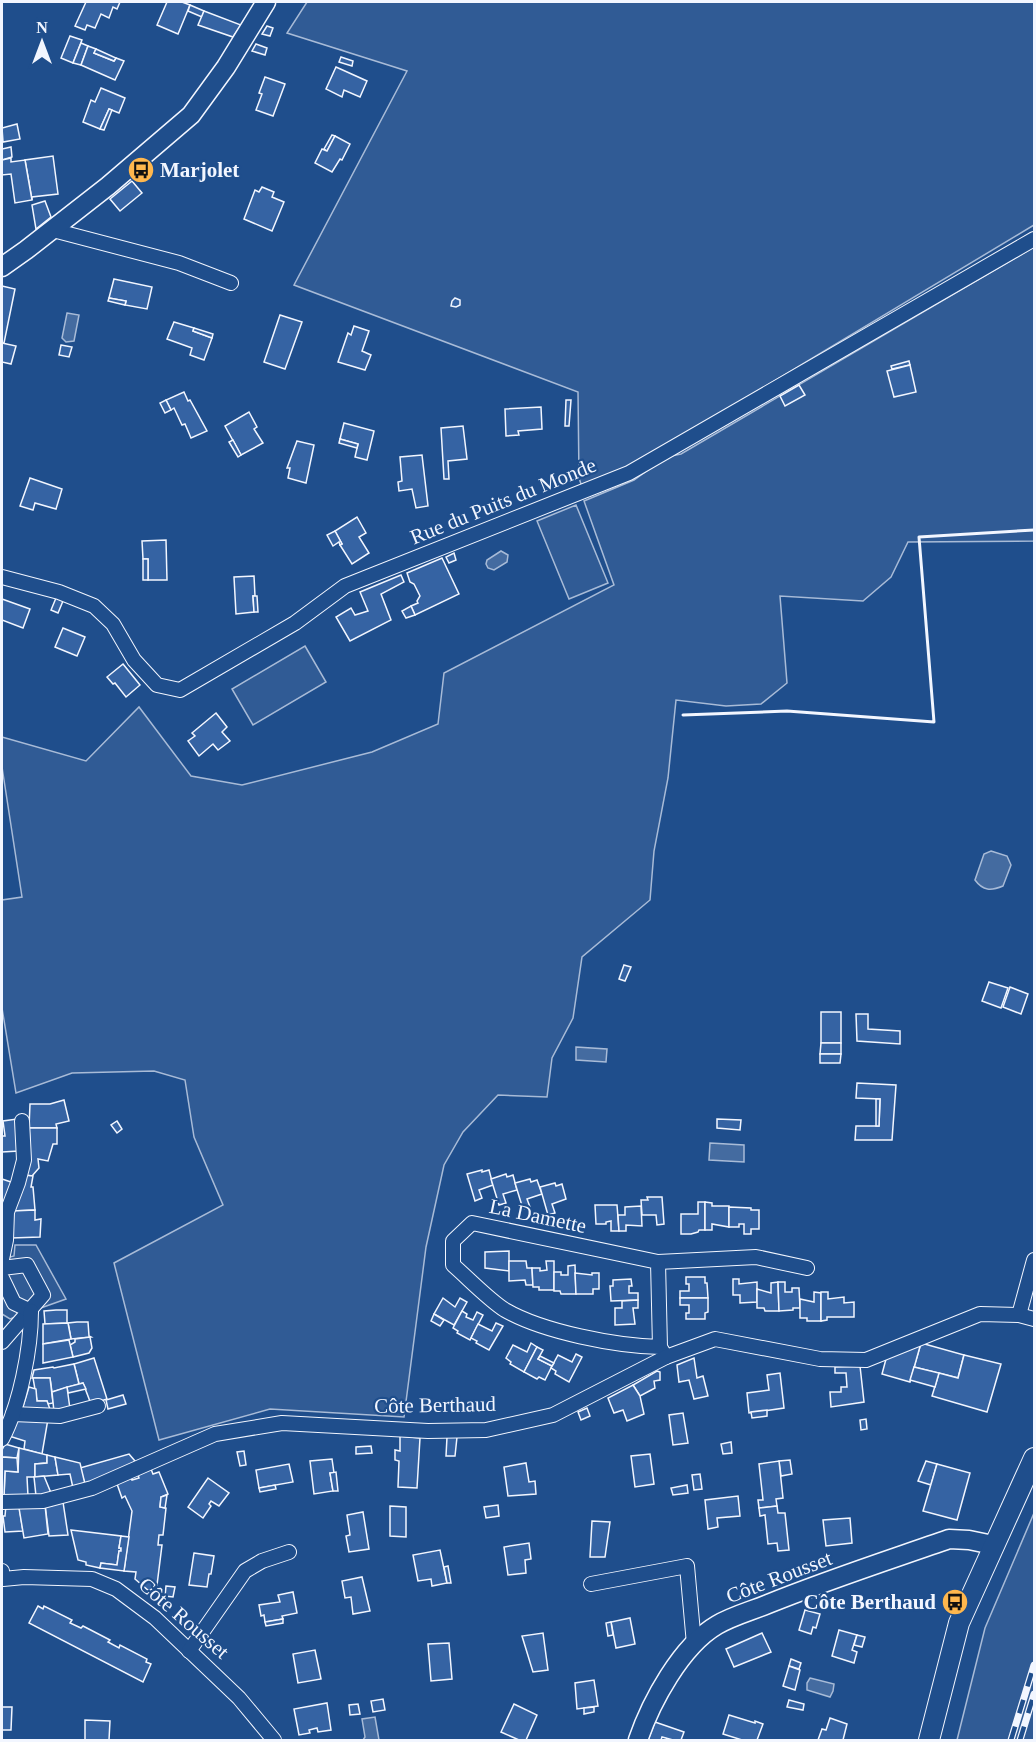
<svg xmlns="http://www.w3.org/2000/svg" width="1036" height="1742" font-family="'Times New Roman',serif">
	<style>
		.built { fill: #305b95; stroke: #a8bbd7; stroke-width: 1.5 }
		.water { fill: #446ba0; stroke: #a8bbd7; stroke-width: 1.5 }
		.building { fill: #3563a3; stroke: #f2f6ff; stroke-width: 1.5 }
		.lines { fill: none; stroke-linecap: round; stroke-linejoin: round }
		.minor-casing { stroke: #f2f6ff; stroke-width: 16 }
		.tertiary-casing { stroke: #f2f6ff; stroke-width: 21 }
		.secondary-casing { stroke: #f2f6ff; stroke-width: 22 }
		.minor { stroke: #1f4e8c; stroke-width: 14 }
		.tertiary { stroke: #1f4e8c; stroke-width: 18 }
		.secondary { stroke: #1f4e8c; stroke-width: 20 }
		.rail-casing { stroke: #f2f6ff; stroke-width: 7 }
		.rail { stroke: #1f4e8c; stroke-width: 4.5; stroke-dasharray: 14; stroke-linecap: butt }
		.wall { stroke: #f2f6ff; stroke-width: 3 }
		.labels { text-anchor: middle; stroke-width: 4.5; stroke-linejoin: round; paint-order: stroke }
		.poi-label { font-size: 21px; font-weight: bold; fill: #f2f6ff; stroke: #1f4e8c; text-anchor: start }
		.street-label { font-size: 21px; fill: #f2f6ff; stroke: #1f4e8c }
	</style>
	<rect width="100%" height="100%" fill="#1f4e8c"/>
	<!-- built -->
	<g class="built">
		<polygon points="307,2 1034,2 1034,225 628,469 582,487 579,478 578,392 294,285 407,71 287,33"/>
		<polygon points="1034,247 1034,541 908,542 891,577 863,601 780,596 787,683 761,704 726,706 676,700 668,778 654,851 650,900 582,957 573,1018 552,1058 547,1097 498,1095 463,1132 444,1165 426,1247 404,1417 270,1409 159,1440 114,1263 223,1205 194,1137 185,1080 154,1071 72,1073 16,1093 2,1008 2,900 22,897 2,767 2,737 86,761 139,707 191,776 242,785 372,752 438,724 444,673 614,585 584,501 634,480 666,457 681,454"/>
		<polygon points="576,505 608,583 569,599 537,521"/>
		<polygon points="305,646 326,682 253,725 232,689"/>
		<polygon points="15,1245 36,1245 66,1299 10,1319 2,1314 2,1259 14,1256"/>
		<polygon points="1034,1513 1034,1740 957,1740 985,1628"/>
	</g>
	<!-- water -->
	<g class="water">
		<polygon points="67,313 79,315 74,341 66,342 62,338"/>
		<polygon points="501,551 508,555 507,562 494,570 488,568 486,564 487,560"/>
		<path d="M991 851 1007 856 1011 865 1003 886C991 891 983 891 975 880L984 854Z"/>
		<polygon points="576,1047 607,1049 606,1062 576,1060"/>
		<polygon points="710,1143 744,1145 744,1162 709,1160"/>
		<polygon points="810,1678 834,1684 833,1691 830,1697 807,1690 807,1683"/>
		<polygon points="375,1717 379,1740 363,1740 365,1737 362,1719"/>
	</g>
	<!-- building -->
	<g class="building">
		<polygon points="86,2 120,2 117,9 113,7 109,18 101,14 95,28 87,25 85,30 75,26"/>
		<polygon points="167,2 182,2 190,5 178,34 157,25"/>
		<polygon points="190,5 204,11 202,17 188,11"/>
		<polygon points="204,11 241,25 233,37 198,25"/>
		<polygon points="267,26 273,28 270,36 262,34"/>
		<polygon points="70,36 82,40 73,63 61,58"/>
		<polygon points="81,43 88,46 81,65 73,63"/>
		<polygon points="256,44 267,48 265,55 252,51"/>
		<polygon points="88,46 96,49 94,53 114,61 116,58 124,61 115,80 81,65"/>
		<polygon points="96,49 116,58 114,61 94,53"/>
		<polygon points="341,57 353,61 352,66 339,62"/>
		<polygon points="336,67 367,81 360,97 344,90 342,97 326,89"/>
		<polygon points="265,77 285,84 273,116 256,110 262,94 259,93"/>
		<polygon points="101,88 125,98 119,113 109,109 100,129 83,122 91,100 95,102"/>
		<polygon points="109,109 112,110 104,130 100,129"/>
		<polygon points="17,124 20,139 3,142 2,128"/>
		<polygon points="332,135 335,136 327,151 324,149"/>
		<polygon points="335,136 350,144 342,160 340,159 332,172 315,163 322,149 327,151"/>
		<polygon points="11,147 12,157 2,160 2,149"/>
		<polygon points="53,156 58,194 32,197 32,200 25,160"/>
		<polygon points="11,158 11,162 25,160 32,200 15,203 11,174 2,175 2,160"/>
		<polygon points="132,181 142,193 120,211 110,199"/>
		<polygon points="262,187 274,192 272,197 284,202 272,231 244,219 255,190 259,192"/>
		<polygon points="45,201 51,217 36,229 32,205"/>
		<polygon points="114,279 152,287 147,309 125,305 126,301 109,298"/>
		<polygon points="2,286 15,289 4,343 2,343"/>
		<polygon points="109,298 126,301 125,305 108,301"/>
		<polygon points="455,298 460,300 460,305 456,307 451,306 452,301"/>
		<polygon points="280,315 302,322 285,369 264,362"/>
		<polygon points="174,322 194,328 193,331 212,338 204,360 190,355 192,348 167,339"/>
		<polygon points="354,326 369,331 362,351 371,355 365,370 338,362 348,333 351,335"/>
		<polygon points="194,328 213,334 212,338 193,331"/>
		<polygon points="2,343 16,346 11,364 2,362"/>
		<polygon points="61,345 72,347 69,357 59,355"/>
		<polygon points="909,361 910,365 892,369 891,366"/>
		<polygon points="910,365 916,392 894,397 887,371"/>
		<polygon points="799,385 805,395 785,406 780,396"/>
		<polygon points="184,392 188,401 190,400 207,431 191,438 185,424 182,425 174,408 171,410 166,400"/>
		<polygon points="166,400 171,410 165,413 160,403"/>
		<polygon points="566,400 571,400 569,426 565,426"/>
		<polygon points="541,407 542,429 518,431 519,435 506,436 505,409"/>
		<polygon points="249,412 257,427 254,429 263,443 241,455 225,426"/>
		<polygon points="344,423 374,431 367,460 355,457 358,444 340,439"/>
		<polygon points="463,426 467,459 448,461 449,479 444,479 441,428"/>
		<polygon points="340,439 358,444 357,448 339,443"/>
		<polygon points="233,440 241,455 238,457 229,442"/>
		<polygon points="297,441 314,445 306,483 288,478 290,468 287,468"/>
		<polygon points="422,455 428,506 416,508 412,489 399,491 398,482 402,481 400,457"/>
		<polygon points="30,478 62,489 56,509 35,503 33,510 20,506"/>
		<polygon points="357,517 366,533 359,537 369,553 352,564 340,545 342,544 335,531"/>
		<polygon points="335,531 342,544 340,545 339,542 333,546 327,535"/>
		<polygon points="166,540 167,580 148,580 148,559 143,559 142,541"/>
		<polygon points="454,553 456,560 449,563 446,557"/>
		<polygon points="442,558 459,594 415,615 411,606 418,603 417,601 420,596 414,584 410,582 407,573"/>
		<rect x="143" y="559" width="5" height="21"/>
		<polygon points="401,575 404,582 381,594 391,620 350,641 336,617 351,608 355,615 368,611 360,592"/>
		<polygon points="254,576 255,596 253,596 254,612 236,614 234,577"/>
		<polygon points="253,596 257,596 258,612 254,612"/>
		<polygon points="56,598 63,601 58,613 51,610"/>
		<polygon points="2,599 30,609 23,628 2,620"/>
		<polygon points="411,606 415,615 406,618 402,611"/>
		<polygon points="63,628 85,637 77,656 55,647"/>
		<polygon points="123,664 140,685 126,697 115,683 113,684 107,677"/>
		<polygon points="216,713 227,727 222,732 230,741 218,750 213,744 199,756 188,741 195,736 192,733"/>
		<polygon points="624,965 631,967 625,981 619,979"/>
		<polygon points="989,982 1008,988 1001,1008 982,1001"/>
		<polygon points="1010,987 1028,994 1021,1014 1003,1007"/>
		<rect x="821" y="1012" width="20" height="31"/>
		<polygon points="856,1014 868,1014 868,1029 900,1031 900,1044 857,1041"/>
		<polygon points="821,1043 841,1043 841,1054 820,1054"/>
		<polygon points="820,1054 841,1054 840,1063 820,1063"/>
		<polygon points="857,1083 896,1085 892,1140 855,1140 856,1126 879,1126 880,1099 856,1098"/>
		<polygon points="876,1099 880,1099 879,1126 876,1126"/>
		<polygon points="64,1100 69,1121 56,1124 57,1128 29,1128 30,1104 50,1104"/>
		<polygon points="17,1119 19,1151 2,1152 2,1136 5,1136 3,1121"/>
		<polygon points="717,1119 741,1120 740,1130 717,1128"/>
		<polygon points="117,1121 122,1129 117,1133 111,1125"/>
		<polygon points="29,1128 57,1128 57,1144 53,1144 48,1161 38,1159 39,1168 32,1176 24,1175 30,1142"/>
		<polygon points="482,1170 482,1172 489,1170 493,1185 479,1190 482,1198 475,1201 467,1174"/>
		<polygon points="506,1174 507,1177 513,1175 517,1190 503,1194 506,1203 499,1205 491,1179"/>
		<polygon points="24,1175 33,1176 31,1187 33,1187 35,1210 12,1211"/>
		<polygon points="2,1179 14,1183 7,1203 3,1203 2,1241"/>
		<polygon points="530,1179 531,1182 537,1180 542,1194 527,1199 530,1207 523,1209 515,1183"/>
		<polygon points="555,1183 556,1186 562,1184 566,1199 552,1204 555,1213 548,1215 540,1187"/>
		<polygon points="647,1197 662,1197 664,1224 657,1225 656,1215 642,1215 641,1200 648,1200"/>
		<polygon points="698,1202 705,1202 705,1230 699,1230 698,1232 691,1234 681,1234 681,1214 698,1214"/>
		<polygon points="705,1202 712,1203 712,1206 729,1206 729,1227 712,1224 712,1230 705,1230"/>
		<polygon points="595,1205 617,1205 619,1231 611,1231 611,1221 606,1222 606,1224 596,1224"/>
		<polygon points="641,1206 642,1226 626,1225 626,1231 619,1231 618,1215 625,1215 625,1207"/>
		<polygon points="729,1207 751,1208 751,1210 759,1210 759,1229 751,1229 751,1234 744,1234 744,1224 739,1224 739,1227 729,1227"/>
		<polygon points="35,1210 35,1220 41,1219 40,1237 11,1238 12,1211"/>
		<polygon points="509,1251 509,1271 485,1268 485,1252"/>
		<polygon points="509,1261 526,1261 527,1268 532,1268 533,1285 526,1285 525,1280 509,1281"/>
		<polygon points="546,1261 554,1261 554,1290 539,1290 539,1287 533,1287 532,1268 540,1268 540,1271 547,1270"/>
		<polygon points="575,1265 576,1294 561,1294 560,1291 554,1291 554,1272 561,1272 561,1275 568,1275 568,1266"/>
		<polygon points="575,1273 592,1275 592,1273 599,1273 599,1289 593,1289 593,1294 576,1294"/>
		<polygon points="686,1277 705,1277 705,1283 707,1283 708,1298 680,1298 680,1291 689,1291 689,1284 686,1284"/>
		<polygon points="631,1279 632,1286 629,1286 629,1293 638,1293 638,1300 611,1301 610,1286 613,1286 613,1280"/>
		<polygon points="733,1279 739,1279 739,1284 757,1282 757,1302 740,1303 740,1295 733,1295"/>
		<polygon points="778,1282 779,1311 765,1311 764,1308 757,1308 757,1289 771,1293 771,1283"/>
		<polygon points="778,1282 785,1282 785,1292 792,1292 792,1288 799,1288 800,1308 793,1308 793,1310 779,1311"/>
		<polygon points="814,1292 821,1293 821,1321 807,1321 807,1318 800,1318 800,1299 814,1302"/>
		<polygon points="821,1292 828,1292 828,1299 844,1297 844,1303 854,1302 854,1317 827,1317 827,1320 821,1321"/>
		<polygon points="443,1298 455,1307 460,1298 467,1302 454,1325 434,1314"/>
		<polygon points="680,1298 708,1298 708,1312 705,1313 705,1319 686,1319 686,1313 689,1313 689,1305 680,1305"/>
		<polygon points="638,1300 638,1308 633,1308 635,1324 615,1325 615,1308 622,1308 622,1301"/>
		<polygon points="56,1310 67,1310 67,1323 45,1324 44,1311"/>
		<polygon points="462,1311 467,1314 466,1317 473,1320 477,1312 483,1315 470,1340 457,1333 458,1331 453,1328"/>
		<polygon points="434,1314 444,1320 440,1326 431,1321"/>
		<polygon points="77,1322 88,1322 89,1336 91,1337 71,1339 68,1323"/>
		<polygon points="68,1323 71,1339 43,1344 43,1324"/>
		<polygon points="496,1323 503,1326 489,1350 476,1343 477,1341 471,1338 478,1324 492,1331"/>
		<polygon points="90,1337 92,1348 89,1353 73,1357 70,1345 75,1342 75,1339"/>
		<polygon points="69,1340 73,1357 43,1363 43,1344"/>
		<polygon points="531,1343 537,1347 524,1372 510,1364 511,1362 506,1358 513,1345 527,1352"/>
		<polygon points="921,1343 964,1355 958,1378 914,1367"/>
		<polygon points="921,1343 910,1382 882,1374 886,1359"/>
		<polygon points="537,1347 543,1350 538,1359 552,1366 545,1380 539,1377 537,1379 524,1372"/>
		<polygon points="576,1354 582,1357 569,1382 555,1374 556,1371 551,1368 558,1355 572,1362"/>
		<polygon points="964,1355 1001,1364 987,1412 932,1396 939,1373 958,1378"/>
		<polygon points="540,1356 554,1363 552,1366 538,1359"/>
		<polygon points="94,1358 107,1399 91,1404 83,1383 79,1384 74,1364"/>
		<polygon points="694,1358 697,1378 703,1376 708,1396 694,1399 689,1380 679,1382 677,1365"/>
		<polygon points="74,1364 79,1384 52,1392 50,1378 32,1378 34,1370 53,1367 54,1368"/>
		<polygon points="860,1366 864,1402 831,1407 830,1392 841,1392 841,1387 847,1387 846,1373 835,1373 835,1367"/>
		<polygon points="914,1367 939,1373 935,1387 910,1380"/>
		<polygon points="657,1371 660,1372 660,1380 654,1381 655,1388 640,1396 633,1385"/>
		<polygon points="780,1373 784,1408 749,1413 747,1393 769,1390 767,1375"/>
		<polygon points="33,1378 50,1378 53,1403 48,1404 47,1401 37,1401"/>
		<polygon points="83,1383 86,1389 68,1393 67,1387"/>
		<polygon points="633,1385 640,1396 644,1414 627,1421 623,1410 614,1413 608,1398"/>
		<polygon points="29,1387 36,1389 37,1401 47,1401 51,1412 22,1410"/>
		<polygon points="67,1387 70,1409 54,1412 52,1392"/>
		<polygon points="123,1395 126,1404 108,1409 106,1400"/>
		<polygon points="587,1408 590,1416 581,1420 578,1412"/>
		<polygon points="767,1410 767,1416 752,1418 751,1412"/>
		<polygon points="683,1413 688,1443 673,1445 669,1415"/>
		<polygon points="17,1418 48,1419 42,1454 24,1449 25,1441 9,1436"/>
		<polygon points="866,1419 867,1429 861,1430 860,1420"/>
		<polygon points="400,1436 420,1438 417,1488 398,1487 399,1461 395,1460 395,1450 400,1451"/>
		<polygon points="447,1437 457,1437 455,1456 446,1456"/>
		<polygon points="731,1442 732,1453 723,1454 721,1444"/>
		<polygon points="5,1444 19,1448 17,1458 2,1457 2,1450"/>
		<polygon points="371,1446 372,1453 356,1454 356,1447"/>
		<polygon points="19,1448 47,1455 47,1463 35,1464 35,1477 27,1477 28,1496 4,1497 5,1471 18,1472"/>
		<polygon points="244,1451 246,1465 240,1466 237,1452"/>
		<polygon points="129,1454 135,1461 132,1464 85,1484 80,1468"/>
		<polygon points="650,1454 654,1484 635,1487 631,1456"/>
		<polygon points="47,1455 55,1457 58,1475 35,1477 35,1464 47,1463"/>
		<polygon points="2,1457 17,1458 18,1472 5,1471 4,1497 2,1497"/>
		<polygon points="55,1457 80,1463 85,1484 73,1488 70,1474 58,1475"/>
		<polygon points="332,1459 334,1473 330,1473 333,1491 314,1494 310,1461"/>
		<polygon points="790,1460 792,1474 781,1476 779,1461"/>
		<polygon points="779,1461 783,1498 776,1499 777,1506 759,1508 758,1500 763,1500 759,1464"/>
		<polygon points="926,1461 937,1464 931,1485 918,1481"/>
		<polygon points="526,1463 529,1482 535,1481 536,1494 508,1496 504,1467"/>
		<polygon points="289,1464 293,1482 259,1488 256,1470"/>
		<polygon points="937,1464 970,1473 957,1520 923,1511"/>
		<polygon points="151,1469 153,1474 159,1472 168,1494 161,1497 160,1507 166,1508 163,1535 159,1535 158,1545 162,1545 157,1585 149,1591 135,1579 136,1572 124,1571 132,1511 125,1496 122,1498 117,1484 131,1478 132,1480 139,1478 138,1475"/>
		<polygon points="336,1472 338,1491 333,1491 330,1473"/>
		<polygon points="700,1474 702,1489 694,1490 692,1475"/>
		<polygon points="44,1476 51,1493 36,1496 34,1477"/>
		<polygon points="208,1478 229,1493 219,1506 211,1501 209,1504 211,1506 203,1518 188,1507"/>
		<polygon points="275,1485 276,1489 260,1492 259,1488"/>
		<polygon points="687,1485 688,1493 673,1495 671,1488"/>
		<polygon points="167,1495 165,1508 160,1507 161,1497"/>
		<polygon points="738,1496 740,1516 717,1518 718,1527 708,1529 705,1500"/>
		<polygon points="63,1502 68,1535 49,1536 45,1505 51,1506"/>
		<polygon points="6,1505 19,1506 23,1531 5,1532 3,1516 5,1516"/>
		<polygon points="45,1505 48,1534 24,1538 19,1508"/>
		<polygon points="498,1505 499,1516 486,1518 484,1507"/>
		<polygon points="390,1506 406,1507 406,1537 390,1536"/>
		<polygon points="777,1506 778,1513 785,1513 789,1550 778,1551 777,1543 768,1544 765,1515 760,1516 759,1508"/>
		<polygon points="363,1512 369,1549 349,1552 346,1536 350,1535 347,1515"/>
		<polygon points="850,1518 852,1543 826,1546 823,1520"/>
		<polygon points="592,1521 610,1522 605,1557 590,1557"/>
		<polygon points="71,1530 121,1536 119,1548 121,1548 121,1551 119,1551 117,1565 101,1563 100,1568 86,1565 86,1562 78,1560"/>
		<polygon points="121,1536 129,1537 124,1571 100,1568 101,1563 117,1565 119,1551 121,1551 121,1548 119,1548"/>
		<polygon points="529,1543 531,1559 525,1560 526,1573 508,1575 504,1547"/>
		<polygon points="440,1550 447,1583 432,1586 431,1579 418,1581 413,1555"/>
		<polygon points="194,1553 214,1556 211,1574 209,1574 207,1587 189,1585"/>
		<polygon points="448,1566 451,1583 447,1583 444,1567"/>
		<polygon points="362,1577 370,1611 353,1614 351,1597 345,1598 342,1581"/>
		<polygon points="166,1586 175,1587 173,1597 165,1596"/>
		<polygon points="293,1592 297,1613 282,1616 283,1619 265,1622 264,1615 261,1616 259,1605 280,1602 278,1595"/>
		<polygon points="38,1606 43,1609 44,1606 72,1620 70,1623 81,1628 83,1626 110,1640 108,1642 119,1648 120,1645 147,1659 146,1662 151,1664 143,1682 29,1623"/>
		<polygon points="805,1610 820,1614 816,1628 813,1627 811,1634 799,1630"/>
		<polygon points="630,1618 635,1644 616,1648 611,1622"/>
		<polygon points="283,1619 283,1623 266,1626 265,1622"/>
		<polygon points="611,1622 613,1635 608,1636 606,1623"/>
		<polygon points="839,1630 857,1635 852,1650 857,1652 854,1663 832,1656"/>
		<polygon points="543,1633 548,1670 533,1672 522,1636"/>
		<polygon points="762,1633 771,1652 734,1667 726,1649"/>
		<polygon points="857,1635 865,1637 862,1647 854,1645"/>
		<polygon points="449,1643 452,1679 431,1681 428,1644"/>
		<polygon points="315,1650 321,1679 298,1683 293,1654"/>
		<polygon points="791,1659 801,1663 799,1669 789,1666"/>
		<polygon points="789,1666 800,1670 795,1690 783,1686"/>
		<polygon points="594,1680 598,1706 577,1709 575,1683"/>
		<polygon points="383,1699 385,1710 373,1712 371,1701"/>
		<polygon points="789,1700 804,1704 803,1710 787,1707"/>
		<polygon points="327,1703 331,1730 318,1732 317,1728 309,1730 310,1733 299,1735 294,1709"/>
		<polygon points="358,1704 360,1714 350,1715 349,1705"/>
		<polygon points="514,1704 537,1715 526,1740 519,1740 501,1732"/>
		<polygon points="2,1707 12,1707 11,1730 2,1730"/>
		<polygon points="594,1707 594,1712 584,1714 584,1708"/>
		<polygon points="729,1715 755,1723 755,1721 763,1724 757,1740 742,1740 723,1734"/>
		<polygon points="830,1718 847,1724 843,1740 818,1740 822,1729 826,1730"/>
		<polygon points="85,1720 110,1721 109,1740 85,1740"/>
		<polygon points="655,1722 684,1732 681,1740 673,1740 662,1737 661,1740 648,1740"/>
	</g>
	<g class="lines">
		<defs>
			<g id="minor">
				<polyline points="53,230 179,263 231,283"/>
				<polyline points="2,577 59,592 94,606 113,624 134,660 157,685 180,690 295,623 345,586 629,473 1034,239"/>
				<polyline points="2,1259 6,1240 7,1212 18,1183 24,1160 22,1121"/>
				<polyline points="658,1262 756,1257 807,1268"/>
				<polyline points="2,1268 27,1265 43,1295 2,1342"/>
				<polyline points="2,1278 14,1303 31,1311"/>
				<polyline points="1019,1315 1034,1260"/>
				<path d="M660 1347C616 1346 543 1332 505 1310 489 1300 468 1278 453 1265V1241L472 1223 658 1262 660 1347 666 1357"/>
				<polyline points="13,1414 60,1416 98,1406"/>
				<path d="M2 1439C20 1405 31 1349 31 1311"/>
				<polyline points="2,1502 43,1501 92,1488 215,1434 282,1423 428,1431 486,1430 553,1415 666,1357 715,1339 820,1359 866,1360 980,1314 1019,1315 1034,1319"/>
				<polyline points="2,1571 3,1579 24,1577 92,1579 116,1589 155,1618 239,1698 274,1740"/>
				<polyline points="591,1584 687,1566 694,1644"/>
				<polyline points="189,1651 245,1571 262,1561 289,1552"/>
			</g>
			<g id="tertiary">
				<polyline points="2,267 26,250 108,186 191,115 226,67 266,2"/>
				<path d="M638 1740C651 1702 681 1646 717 1625 732 1616 751 1611 768 1604 827 1580 889 1560 949 1539L969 1540 993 1545"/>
			</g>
			<polyline id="secondary" points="929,1740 959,1623 1034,1458"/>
		</defs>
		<!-- minor casing -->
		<use href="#minor" class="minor-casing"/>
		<!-- tertiary casing -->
		<use href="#tertiary" class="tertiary-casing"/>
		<!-- secondary casing -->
		<use href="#secondary" class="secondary-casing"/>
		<!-- minor -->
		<use href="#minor" class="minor"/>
		<!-- tertiary -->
		<use href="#tertiary" class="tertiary"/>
		<!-- secondary -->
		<use href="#secondary" class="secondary"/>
		<defs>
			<g id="rail">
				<polyline points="1011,1740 1034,1665"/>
				<polyline points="1020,1740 1034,1694"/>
			</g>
		</defs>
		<!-- rail casing -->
		<use href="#rail" class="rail-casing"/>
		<!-- rail -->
		<use href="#rail" class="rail"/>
		<!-- wall -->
		<polyline class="wall" points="683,715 787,711 934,722 919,537 1034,530"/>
	</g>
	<!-- icons -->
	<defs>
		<symbol id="bus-disc" viewBox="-11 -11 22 22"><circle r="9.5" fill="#ffb74d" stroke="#1f4e8c"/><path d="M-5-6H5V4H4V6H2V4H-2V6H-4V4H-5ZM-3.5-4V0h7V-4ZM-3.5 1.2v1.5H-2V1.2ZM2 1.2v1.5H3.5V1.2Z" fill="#111"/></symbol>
	</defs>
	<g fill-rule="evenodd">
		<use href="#bus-disc" x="126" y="155" width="30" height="30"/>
		<use href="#bus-disc" x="940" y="1587" width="30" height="30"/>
	</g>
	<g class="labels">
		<!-- poi labels -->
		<g class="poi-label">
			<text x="160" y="177">Marjolet</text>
			<text x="936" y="1609" text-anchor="end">Côte Berthaud</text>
		</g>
		<!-- street labels -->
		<g class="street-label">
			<text transform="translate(503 501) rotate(-22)" y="7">Rue du Puits du Monde</text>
			<text transform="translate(538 1216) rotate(12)" y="7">La Damette</text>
			<text transform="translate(435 1405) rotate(-1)" y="7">Côte Berthaud</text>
			<text transform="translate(779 1577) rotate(-21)" y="7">Côte Rousset</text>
			<text transform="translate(184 1618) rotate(41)" y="7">Côte Rousset</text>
		</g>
	</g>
	<!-- border -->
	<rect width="1036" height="1742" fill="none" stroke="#f2f6ff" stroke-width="6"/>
	<!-- north arrow -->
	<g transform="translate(42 42)" stroke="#1f4e8c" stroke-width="4.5" paint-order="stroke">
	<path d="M0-4.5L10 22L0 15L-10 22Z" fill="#f2f6ff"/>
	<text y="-9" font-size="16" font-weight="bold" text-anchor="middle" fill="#f2f6ff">N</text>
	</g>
</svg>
